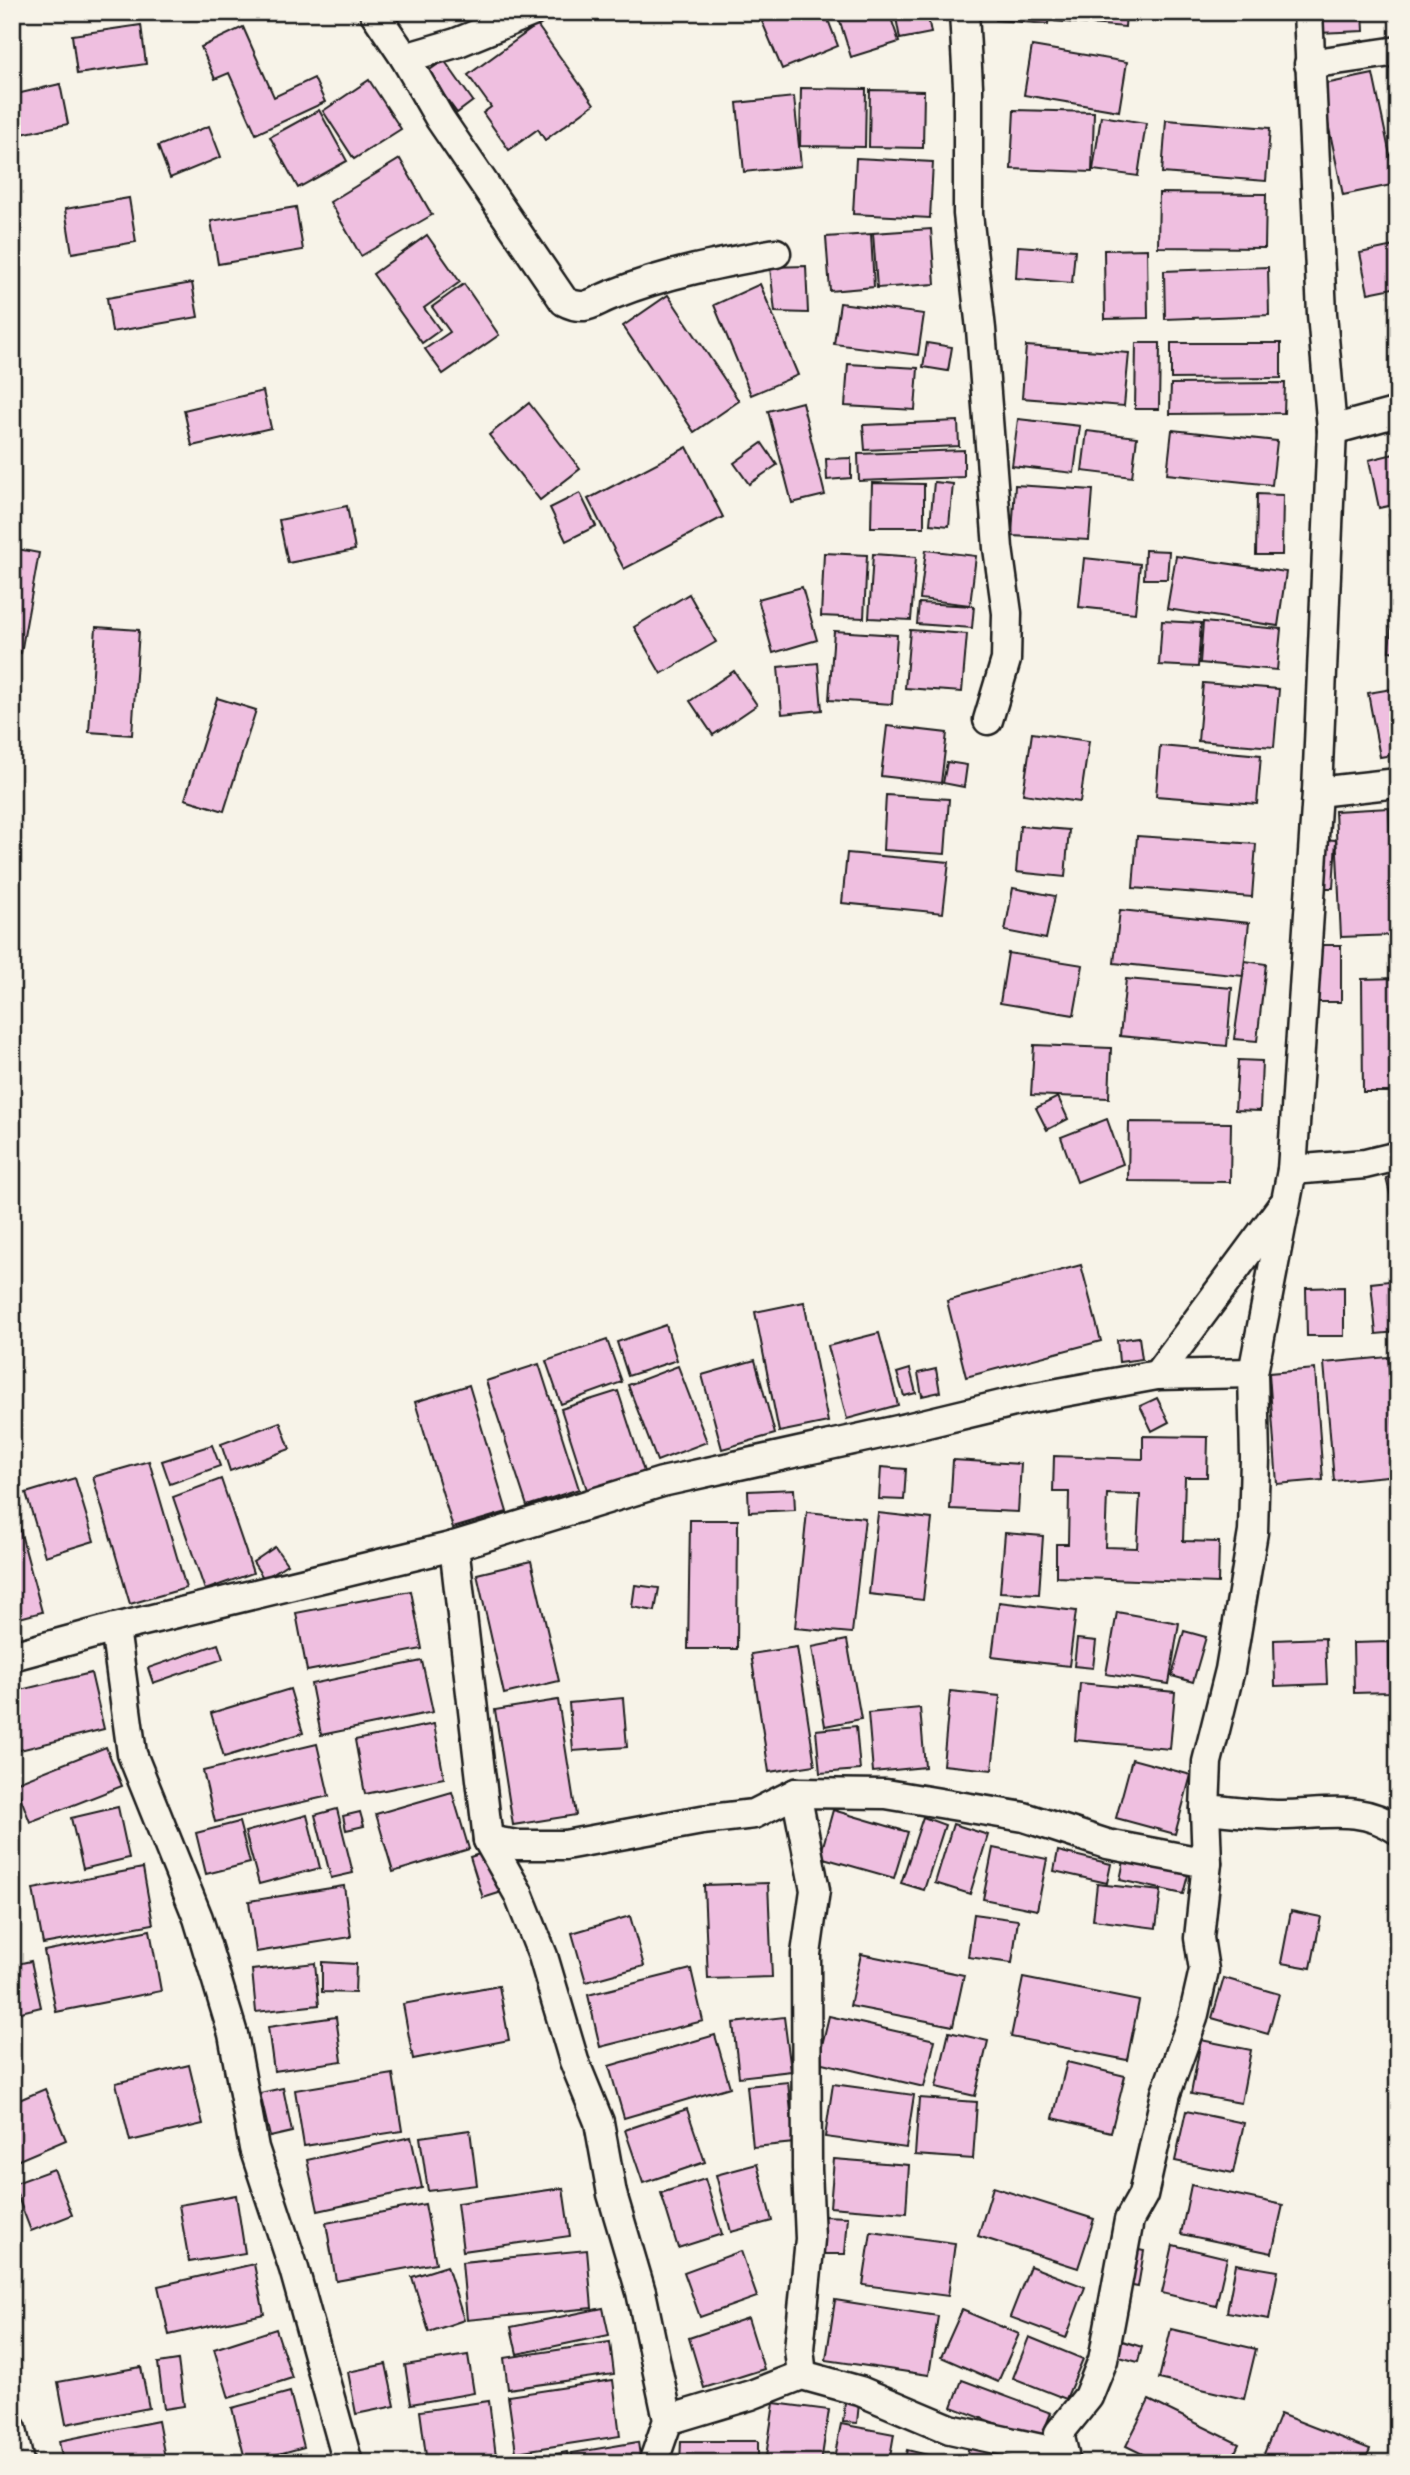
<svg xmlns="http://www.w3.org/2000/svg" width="1410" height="2475" font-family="'Balsamiq Sans',sans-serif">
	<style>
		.building { fill: #efbfe0; stroke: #1c1c1c; stroke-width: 2; fill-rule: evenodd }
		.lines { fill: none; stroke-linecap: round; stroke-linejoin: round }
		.minor-casing { stroke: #1c1c1c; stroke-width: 33 }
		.minor { stroke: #f7f3e8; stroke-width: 28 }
	</style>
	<rect width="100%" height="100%" fill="#f7f3e8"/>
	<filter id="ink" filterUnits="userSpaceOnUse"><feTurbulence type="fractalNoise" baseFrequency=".0143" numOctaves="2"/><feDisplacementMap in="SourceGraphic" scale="14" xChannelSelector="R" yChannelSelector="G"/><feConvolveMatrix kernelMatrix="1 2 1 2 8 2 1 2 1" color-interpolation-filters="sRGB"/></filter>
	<g filter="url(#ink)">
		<!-- building -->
		<g class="building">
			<polygon points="189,12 278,12 278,13 190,19"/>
			<polygon points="758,12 825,12 838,46 782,69"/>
			<polygon points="837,12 889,12 899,42 851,57"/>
			<polygon points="895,12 927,12 931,33 900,39"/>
			<polygon points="996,12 1049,12 1048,24 996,20"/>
			<polygon points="1056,12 1126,12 1125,27 1055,21"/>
			<rect x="1230" y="12" width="28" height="5"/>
			<polygon points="1317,12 1363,12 1364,31 1318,33"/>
			<polygon points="141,25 146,64 77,74 72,35"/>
			<polygon points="537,25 594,104 545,140 538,129 509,150 483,113 491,107 468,75"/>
			<polygon points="243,27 274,97 314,78 325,102 256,134 229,73 215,79 201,47"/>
			<polygon points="1032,46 1127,62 1119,111 1024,95"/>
			<polygon points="444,60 473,101 457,113 427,72"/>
			<polygon points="1373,74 1396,184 1343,195 1320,85"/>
			<polygon points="369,80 401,129 354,159 323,111"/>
			<polygon points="60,84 68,124 12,136 12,95"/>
			<polygon points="801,88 866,89 865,147 800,146"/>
			<polygon points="870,90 924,91 923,148 869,147"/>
			<polygon points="794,97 801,166 744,172 737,103"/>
			<polygon points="319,110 347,161 298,188 270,137"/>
			<polygon points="1014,110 1094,112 1092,172 1011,169"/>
			<polygon points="1101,116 1146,123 1138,176 1093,170"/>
			<polygon points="1166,120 1270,128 1266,181 1162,173"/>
			<polygon points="209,126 221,157 170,178 158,146"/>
			<polygon points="856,158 933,162 930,218 853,214"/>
			<polygon points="400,159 432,215 361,256 330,202"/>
			<polygon points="1159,193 1266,194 1265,248 1158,247"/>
			<polygon points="129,198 136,242 72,253 65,209"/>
			<polygon points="296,207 303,250 218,264 211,221"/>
			<polygon points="931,229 935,284 877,288 873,233"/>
			<polygon points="871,234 874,287 830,291 826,237"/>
			<polygon points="427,235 460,282 424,308 440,330 422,343 373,274"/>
			<polygon points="1018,246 1075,250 1072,283 1016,278"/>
			<polygon points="1394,246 1398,265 1398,287 1368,293 1360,253"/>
			<polygon points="1147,249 1148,318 1105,319 1104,250"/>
			<polygon points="806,266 808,313 775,312 770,267"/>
			<polygon points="1268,267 1269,315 1165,319 1164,271"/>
			<polygon points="192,283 198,317 112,332 107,298"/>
			<polygon points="464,284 499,335 443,374 425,349 450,332 432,307"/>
			<polygon points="760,284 798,375 751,395 714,305"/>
			<polygon points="668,295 739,401 694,432 623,326"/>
			<polygon points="840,303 924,314 918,355 834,344"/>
			<polygon points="927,343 952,347 948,371 923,367"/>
			<polygon points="1136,343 1160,343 1159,409 1135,409"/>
			<polygon points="1171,343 1281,343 1281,378 1171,379"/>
			<polygon points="1026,346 1129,353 1124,406 1022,398"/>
			<polygon points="848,364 918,368 915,410 845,406"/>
			<polygon points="1285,383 1284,413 1170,414 1171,384"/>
			<polygon points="263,391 271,428 192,446 184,410"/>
			<polygon points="802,402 825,495 792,503 768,411"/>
			<polygon points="529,403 580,469 540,500 489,435"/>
			<polygon points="1018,419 1080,426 1074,473 1012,466"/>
			<polygon points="958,421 959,446 865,450 863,425"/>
			<polygon points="1172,430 1277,441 1272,485 1167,474"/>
			<polygon points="1087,431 1137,437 1132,477 1082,471"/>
			<polygon points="762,443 777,465 749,484 734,463"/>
			<polygon points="687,447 723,517 624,569 588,499"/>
			<polygon points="964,450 964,477 859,481 858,454"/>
			<polygon points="1398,453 1398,504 1379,508 1369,460"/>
			<polygon points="851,458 851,478 827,480 826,459"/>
			<polygon points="934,482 953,484 949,526 930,524"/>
			<polygon points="872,483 924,484 924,527 871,527"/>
			<polygon points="1015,485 1093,490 1089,540 1012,536"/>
			<polygon points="580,493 596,526 566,541 550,508"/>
			<polygon points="1257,494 1283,495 1282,555 1256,555"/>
			<polygon points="347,506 355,550 288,563 279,520"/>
			<polygon points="1398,513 1398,552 1389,515"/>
			<polygon points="12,548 39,553 21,653 12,651"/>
			<polygon points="926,550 976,556 970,605 920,599"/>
			<polygon points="1145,550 1169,551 1167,579 1144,579"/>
			<polygon points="824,553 867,555 864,618 821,616"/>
			<polygon points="873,554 916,557 911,620 869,618"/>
			<polygon points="1176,556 1286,572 1278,626 1167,609"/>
			<polygon points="1084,558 1140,564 1135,613 1079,607"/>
			<polygon points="1395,584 1398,585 1398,652 1389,651"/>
			<polygon points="802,587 817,640 773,653 758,599"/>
			<polygon points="689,594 716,642 661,674 634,627"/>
			<polygon points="919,603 974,606 972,628 917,624"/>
			<polygon points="1162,621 1201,623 1198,667 1159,665"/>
			<polygon points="1203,622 1281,629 1277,670 1200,663"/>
			<polygon points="96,627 139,630 132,735 89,732"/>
			<polygon points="910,630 967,634 962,692 905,688"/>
			<polygon points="834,631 897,635 892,704 829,700"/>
			<polygon points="818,663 822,710 782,714 778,667"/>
			<polygon points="734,671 757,705 713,735 690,701"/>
			<polygon points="1203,683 1279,689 1274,747 1198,741"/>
			<polygon points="1398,688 1398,754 1380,757 1368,693"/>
			<polygon points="217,698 256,710 224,811 185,799"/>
			<polygon points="887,726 947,733 941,783 881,776"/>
			<polygon points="1032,733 1089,741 1080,802 1023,794"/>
			<polygon points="1160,746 1261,755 1257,804 1156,796"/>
			<polygon points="947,762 967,765 964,787 943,783"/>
			<polygon points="886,795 949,799 945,854 883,850"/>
			<polygon points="1389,808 1396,935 1341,937 1335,811"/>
			<polygon points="1020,826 1069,830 1065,877 1016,872"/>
			<polygon points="1137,836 1256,844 1252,897 1133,888"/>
			<polygon points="1322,839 1336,840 1333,888 1319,888"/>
			<polygon points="847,853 949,862 943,913 842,903"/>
			<polygon points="1013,888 1055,896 1046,939 1005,931"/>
			<polygon points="1120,910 1249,923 1243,976 1114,963"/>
			<polygon points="1312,945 1341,945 1341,1002 1311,1002"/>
			<polygon points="1008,953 1083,965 1074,1015 1000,1003"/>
			<polygon points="1245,961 1266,964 1257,1041 1234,1039"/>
			<polygon points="1398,978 1398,1092 1363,1092 1362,979"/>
			<polygon points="1126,979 1232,988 1227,1046 1120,1036"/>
			<polygon points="1034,1045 1111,1048 1109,1098 1031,1095"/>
			<polygon points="1238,1060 1262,1061 1260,1111 1235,1110"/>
			<polygon points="1058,1097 1068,1119 1047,1130 1036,1108"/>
			<polygon points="1107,1119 1123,1164 1077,1182 1061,1137"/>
			<polygon points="1129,1122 1231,1123 1230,1182 1128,1181"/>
			<polygon points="1398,1175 1398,1224 1386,1178"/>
			<polygon points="1081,1265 1101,1341 966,1377 947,1301"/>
			<polygon points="1398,1280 1398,1332 1376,1334 1371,1283"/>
			<polygon points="1344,1287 1344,1336 1307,1336 1306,1288"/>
			<polygon points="804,1302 828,1422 779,1432 755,1312"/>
			<polygon points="666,1325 677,1360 628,1376 617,1342"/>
			<polygon points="879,1333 898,1405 847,1419 828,1346"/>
			<polygon points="1139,1337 1142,1359 1119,1362 1117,1340"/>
			<polygon points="607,1340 622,1382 561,1404 546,1361"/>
			<polygon points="1388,1357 1398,1475 1334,1481 1324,1363"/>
			<polygon points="755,1360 775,1434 722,1449 702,1375"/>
			<polygon points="539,1364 579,1489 527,1506 486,1381"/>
			<polygon points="678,1366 707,1442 657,1461 628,1385"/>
			<polygon points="910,1369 916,1393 904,1396 897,1373"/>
			<polygon points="936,1369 940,1392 922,1396 918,1373"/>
			<polygon points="1315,1369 1323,1480 1277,1484 1269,1373"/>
			<polygon points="469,1385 507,1512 453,1528 415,1402"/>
			<polygon points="618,1391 646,1478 589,1496 561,1409"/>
			<polygon points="1157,1398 1169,1422 1152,1431 1140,1406"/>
			<polygon points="280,1422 290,1449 230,1471 221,1444"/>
			<path d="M1143 1436 1208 1437 1207 1477H1185L1183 1541 1219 1542 1218 1583 1056 1577V1544H1068L1069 1492H1053L1054 1456 1143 1459ZM1107 1494 1140 1495 1137 1548 1105 1547Z"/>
			<polygon points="212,1445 220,1466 170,1484 162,1461"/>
			<polygon points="953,1460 1021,1464 1018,1512 950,1509"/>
			<polygon points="149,1461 186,1588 130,1604 93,1477"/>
			<polygon points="881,1467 906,1469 904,1500 879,1499"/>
			<polygon points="75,1478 94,1541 45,1556 26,1493"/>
			<polygon points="221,1479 253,1573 205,1590 173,1497"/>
			<polygon points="794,1489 795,1510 749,1512 748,1491"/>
			<polygon points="807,1512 865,1518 852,1633 795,1628"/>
			<polygon points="878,1513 932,1519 923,1600 869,1594"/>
			<polygon points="16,1515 42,1612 12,1620 12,1516"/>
			<polygon points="690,1520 738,1520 737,1649 688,1649"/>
			<polygon points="1005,1533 1043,1536 1039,1594 1000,1592"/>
			<polygon points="275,1547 287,1564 264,1579 253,1562"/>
			<polygon points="531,1561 559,1681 504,1694 477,1574"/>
			<polygon points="635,1585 659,1588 655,1611 632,1607"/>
			<polygon points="411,1591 422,1649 307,1671 296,1613"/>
			<polygon points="999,1602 1076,1611 1069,1666 992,1657"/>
			<polygon points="1117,1612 1179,1623 1169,1684 1106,1674"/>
			<polygon points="1184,1631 1206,1637 1193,1682 1172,1676"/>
			<polygon points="1325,1638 1327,1684 1275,1686 1274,1640"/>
			<polygon points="1077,1639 1096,1641 1093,1668 1074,1666"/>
			<polygon points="847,1640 861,1719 825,1726 812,1647"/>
			<polygon points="1389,1642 1390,1692 1354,1693 1353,1643"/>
			<polygon points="218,1644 223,1659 153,1683 148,1668"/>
			<polygon points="797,1647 815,1765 769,1772 751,1654"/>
			<polygon points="422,1661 433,1712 321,1735 311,1684"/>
			<polygon points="91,1673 104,1729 12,1752 12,1692"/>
			<polygon points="1080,1683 1175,1692 1170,1749 1075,1740"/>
			<polygon points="290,1689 303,1733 224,1757 211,1713"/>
			<polygon points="950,1691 1000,1696 992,1770 943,1765"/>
			<polygon points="623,1698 627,1747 573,1751 569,1703"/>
			<polygon points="558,1700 576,1815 513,1825 495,1710"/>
			<polygon points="920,1708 925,1767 873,1772 868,1713"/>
			<polygon points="434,1724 444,1778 365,1794 355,1740"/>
			<polygon points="856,1726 860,1770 820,1773 816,1730"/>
			<polygon points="317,1744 329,1796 215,1822 203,1771"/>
			<polygon points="106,1747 122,1786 30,1822 15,1783"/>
			<polygon points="1132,1759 1191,1775 1175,1834 1116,1818"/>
			<polygon points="452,1792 469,1849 393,1872 376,1814"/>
			<polygon points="118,1807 129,1858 83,1869 71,1818"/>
			<polygon points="337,1809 353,1873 331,1878 315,1815"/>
			<polygon points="833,1810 908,1832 894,1878 820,1857"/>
			<polygon points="360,1812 364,1826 346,1830 343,1816"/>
			<polygon points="307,1815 320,1868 259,1884 245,1832"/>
			<polygon points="923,1817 945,1825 924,1890 901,1883"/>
			<polygon points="239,1822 250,1863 206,1874 196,1833"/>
			<polygon points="953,1824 988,1835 970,1894 935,1883"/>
			<polygon points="993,1848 1047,1859 1037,1910 983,1899"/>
			<polygon points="489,1851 502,1892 483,1898 470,1857"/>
			<polygon points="1058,1851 1111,1864 1107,1883 1054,1871"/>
			<polygon points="1124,1861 1188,1875 1183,1894 1120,1880"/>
			<polygon points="143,1868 153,1924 43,1944 33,1889"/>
			<polygon points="768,1883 772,1977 708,1979 704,1885"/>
			<polygon points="1097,1884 1161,1891 1156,1928 1093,1920"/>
			<polygon points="344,1886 351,1937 256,1952 249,1901"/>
			<polygon points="1291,1911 1321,1917 1311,1968 1281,1963"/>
			<polygon points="974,1914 1018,1920 1012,1963 968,1957"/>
			<polygon points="630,1916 644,1966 586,1982 572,1933"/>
			<polygon points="150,1930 161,1991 56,2012 44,1951"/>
			<polygon points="861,1954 964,1975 953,2026 850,2006"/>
			<polygon points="31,1961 41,2007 13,2014 12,1965"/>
			<polygon points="322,1962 356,1964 355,1993 322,1992"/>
			<polygon points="315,1963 319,2005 256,2012 252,1970"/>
			<polygon points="691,1969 703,2021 600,2047 588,1995"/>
			<polygon points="1023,1978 1139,2001 1127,2060 1011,2037"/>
			<polygon points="1224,1978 1279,1994 1268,2034 1212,2018"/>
			<polygon points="499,1986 509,2040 413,2059 403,2004"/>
			<polygon points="829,2016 935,2040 924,2087 818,2062"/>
			<polygon points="336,2017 342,2061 274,2071 268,2027"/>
			<polygon points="784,2017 791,2071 739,2077 733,2023"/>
			<polygon points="949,2032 988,2041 975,2096 936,2087"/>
			<polygon points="715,2035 730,2087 624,2118 609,2066"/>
			<polygon points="1201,2040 1251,2050 1241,2103 1191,2094"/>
			<polygon points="1067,2062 1125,2076 1111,2132 1053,2118"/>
			<polygon points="189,2065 203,2124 130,2141 116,2083"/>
			<polygon points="393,2074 402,2131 304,2146 295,2090"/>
			<polygon points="788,2082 794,2143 753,2147 747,2086"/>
			<polygon points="833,2084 914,2095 906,2148 825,2137"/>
			<polygon points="283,2088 292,2132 270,2137 260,2093"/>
			<polygon points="45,2089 66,2140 12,2163 12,2103"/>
			<polygon points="919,2098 977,2102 973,2159 915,2155"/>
			<polygon points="687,2109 705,2162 643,2183 625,2130"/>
			<polygon points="1186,2111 1244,2123 1233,2173 1175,2161"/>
			<polygon points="470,2130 477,2185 428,2191 420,2137"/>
			<polygon points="411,2137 422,2188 318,2211 307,2160"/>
			<polygon points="834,2159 909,2165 906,2213 830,2207"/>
			<polygon points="757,2164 772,2221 731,2232 716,2175"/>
			<polygon points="54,2169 72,2215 31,2231 13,2184"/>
			<polygon points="705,2179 722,2234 678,2248 661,2193"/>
			<polygon points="1191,2185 1283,2205 1272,2253 1181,2234"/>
			<polygon points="993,2187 1094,2219 1078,2268 978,2236"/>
			<polygon points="563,2188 570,2236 463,2251 457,2203"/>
			<polygon points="236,2195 245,2253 189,2262 179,2205"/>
			<polygon points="425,2204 436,2263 336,2281 326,2223"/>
			<polygon points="821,2216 848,2217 845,2254 820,2254"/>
			<polygon points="871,2232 955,2243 948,2296 863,2285"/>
			<polygon points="1173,2245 1227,2258 1216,2306 1162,2293"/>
			<polygon points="1129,2248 1144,2251 1138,2287 1122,2284"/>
			<polygon points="587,2250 592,2308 467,2320 462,2262"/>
			<polygon points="741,2251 757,2297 700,2317 684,2272"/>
			<polygon points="254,2264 264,2314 169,2335 158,2286"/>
			<polygon points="1236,2264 1278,2271 1269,2319 1227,2312"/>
			<polygon points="447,2266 464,2320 429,2332 412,2277"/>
			<polygon points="1030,2266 1085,2287 1066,2338 1010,2317"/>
			<polygon points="835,2300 938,2316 929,2375 826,2360"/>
			<polygon points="603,2308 609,2335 517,2354 511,2327"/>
			<polygon points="962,2310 1019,2334 998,2382 941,2357"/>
			<polygon points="748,2318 764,2369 704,2388 689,2338"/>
			<polygon points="276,2329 292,2378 229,2398 214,2349"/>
			<polygon points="1171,2329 1256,2349 1244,2399 1159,2379"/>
			<polygon points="1029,2337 1083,2359 1066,2399 1013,2378"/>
			<polygon points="1116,2339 1142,2347 1138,2362 1112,2355"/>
			<polygon points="610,2342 614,2374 508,2389 504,2358"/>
			<polygon points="468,2355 474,2393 411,2404 405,2365"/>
			<polygon points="178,2360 184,2406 164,2409 158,2363"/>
			<polygon points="386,2364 395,2406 356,2414 348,2372"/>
			<polygon points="141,2367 149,2408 66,2424 58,2382"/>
			<polygon points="613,2380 620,2436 516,2452 508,2396"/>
			<polygon points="962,2380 1051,2413 1040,2440 952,2407"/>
			<polygon points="290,2392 304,2447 246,2463 232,2408"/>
			<polygon points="1149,2400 1239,2444 1230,2463 1161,2463 1126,2446"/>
			<polygon points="489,2401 496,2456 446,2463 427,2463 420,2411"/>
			<polygon points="845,2402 859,2403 857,2423 843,2422"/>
			<polygon points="774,2403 829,2410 821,2463 765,2463"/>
			<polygon points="1280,2414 1370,2449 1364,2463 1286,2463 1264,2454"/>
			<polygon points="158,2421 166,2463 63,2463 59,2441"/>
			<polygon points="841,2424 894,2434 889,2463 833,2463"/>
			<polygon points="681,2441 758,2441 758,2463 680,2463"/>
			<polygon points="638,2442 641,2463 573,2463 572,2453"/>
			<polygon points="969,2442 1006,2448 1004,2463 966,2463"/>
			<polygon points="907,2450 961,2463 904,2463"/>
			<polygon points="567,2452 569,2463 518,2463 518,2462"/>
		</g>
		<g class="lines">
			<defs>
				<g id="minor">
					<path d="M374 12 405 58 440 119 564 301C587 313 593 301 614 294 666 273 721 263 776 253"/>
					<polyline points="964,12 968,86 968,214 981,329 998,548 1007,613 1006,660 988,720"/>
					<polyline points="405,58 456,43 532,12"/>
					<polyline points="1309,64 1398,51"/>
					<polyline points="1332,430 1398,412"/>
					<polyline points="1317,792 1398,783"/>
					<polyline points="1292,1170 1365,1164 1398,1156"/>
					<polyline points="1157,1375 1282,1206"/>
					<polyline points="454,1546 488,1840 518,1893 543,1956 574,2061 599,2122 612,2194 641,2292 668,2420 653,2463"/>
					<polyline points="115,1628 132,1754 198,1918 233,2034 254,2148 294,2269 348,2463"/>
					<polyline points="12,1656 115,1628 454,1546 662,1482 898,1430 1031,1398 1157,1375 1253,1373"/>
					<polyline points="796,1793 815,1890 806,1954 807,2169 810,2239 799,2349 802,2375"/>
					<path d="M1205 1809C1230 1811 1256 1815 1281 1815 1324 1815 1360 1804 1398 1830"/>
					<polyline points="488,1840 517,1845 565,1845 702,1820 754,1814 796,1793 886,1794 1024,1817 1107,1844 1207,1863"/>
					<polyline points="668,2420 751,2395 802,2375 860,2391 950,2429 1064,2454 1059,2433 1088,2397 1103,2360 1129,2220 1143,2195 1166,2093 1193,2018 1204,1970 1199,1938 1207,1863 1205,1809 1207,1762 1230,1670 1253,1532 1255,1458 1253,1373 1292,1170 1317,792 1332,430 1322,314 1308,12"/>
					<polyline points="12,2429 19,2463"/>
				</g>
			</defs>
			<!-- minor casing -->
			<use href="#minor" class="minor-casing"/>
			<!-- minor -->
			<use href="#minor" class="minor"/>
		</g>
	</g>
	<!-- margin -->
	<rect width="1410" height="2475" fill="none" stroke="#f7f3e8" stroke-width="42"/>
	<rect x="21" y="21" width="1368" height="2433" fill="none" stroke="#1c1c1c" stroke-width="2.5" filter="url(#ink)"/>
</svg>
